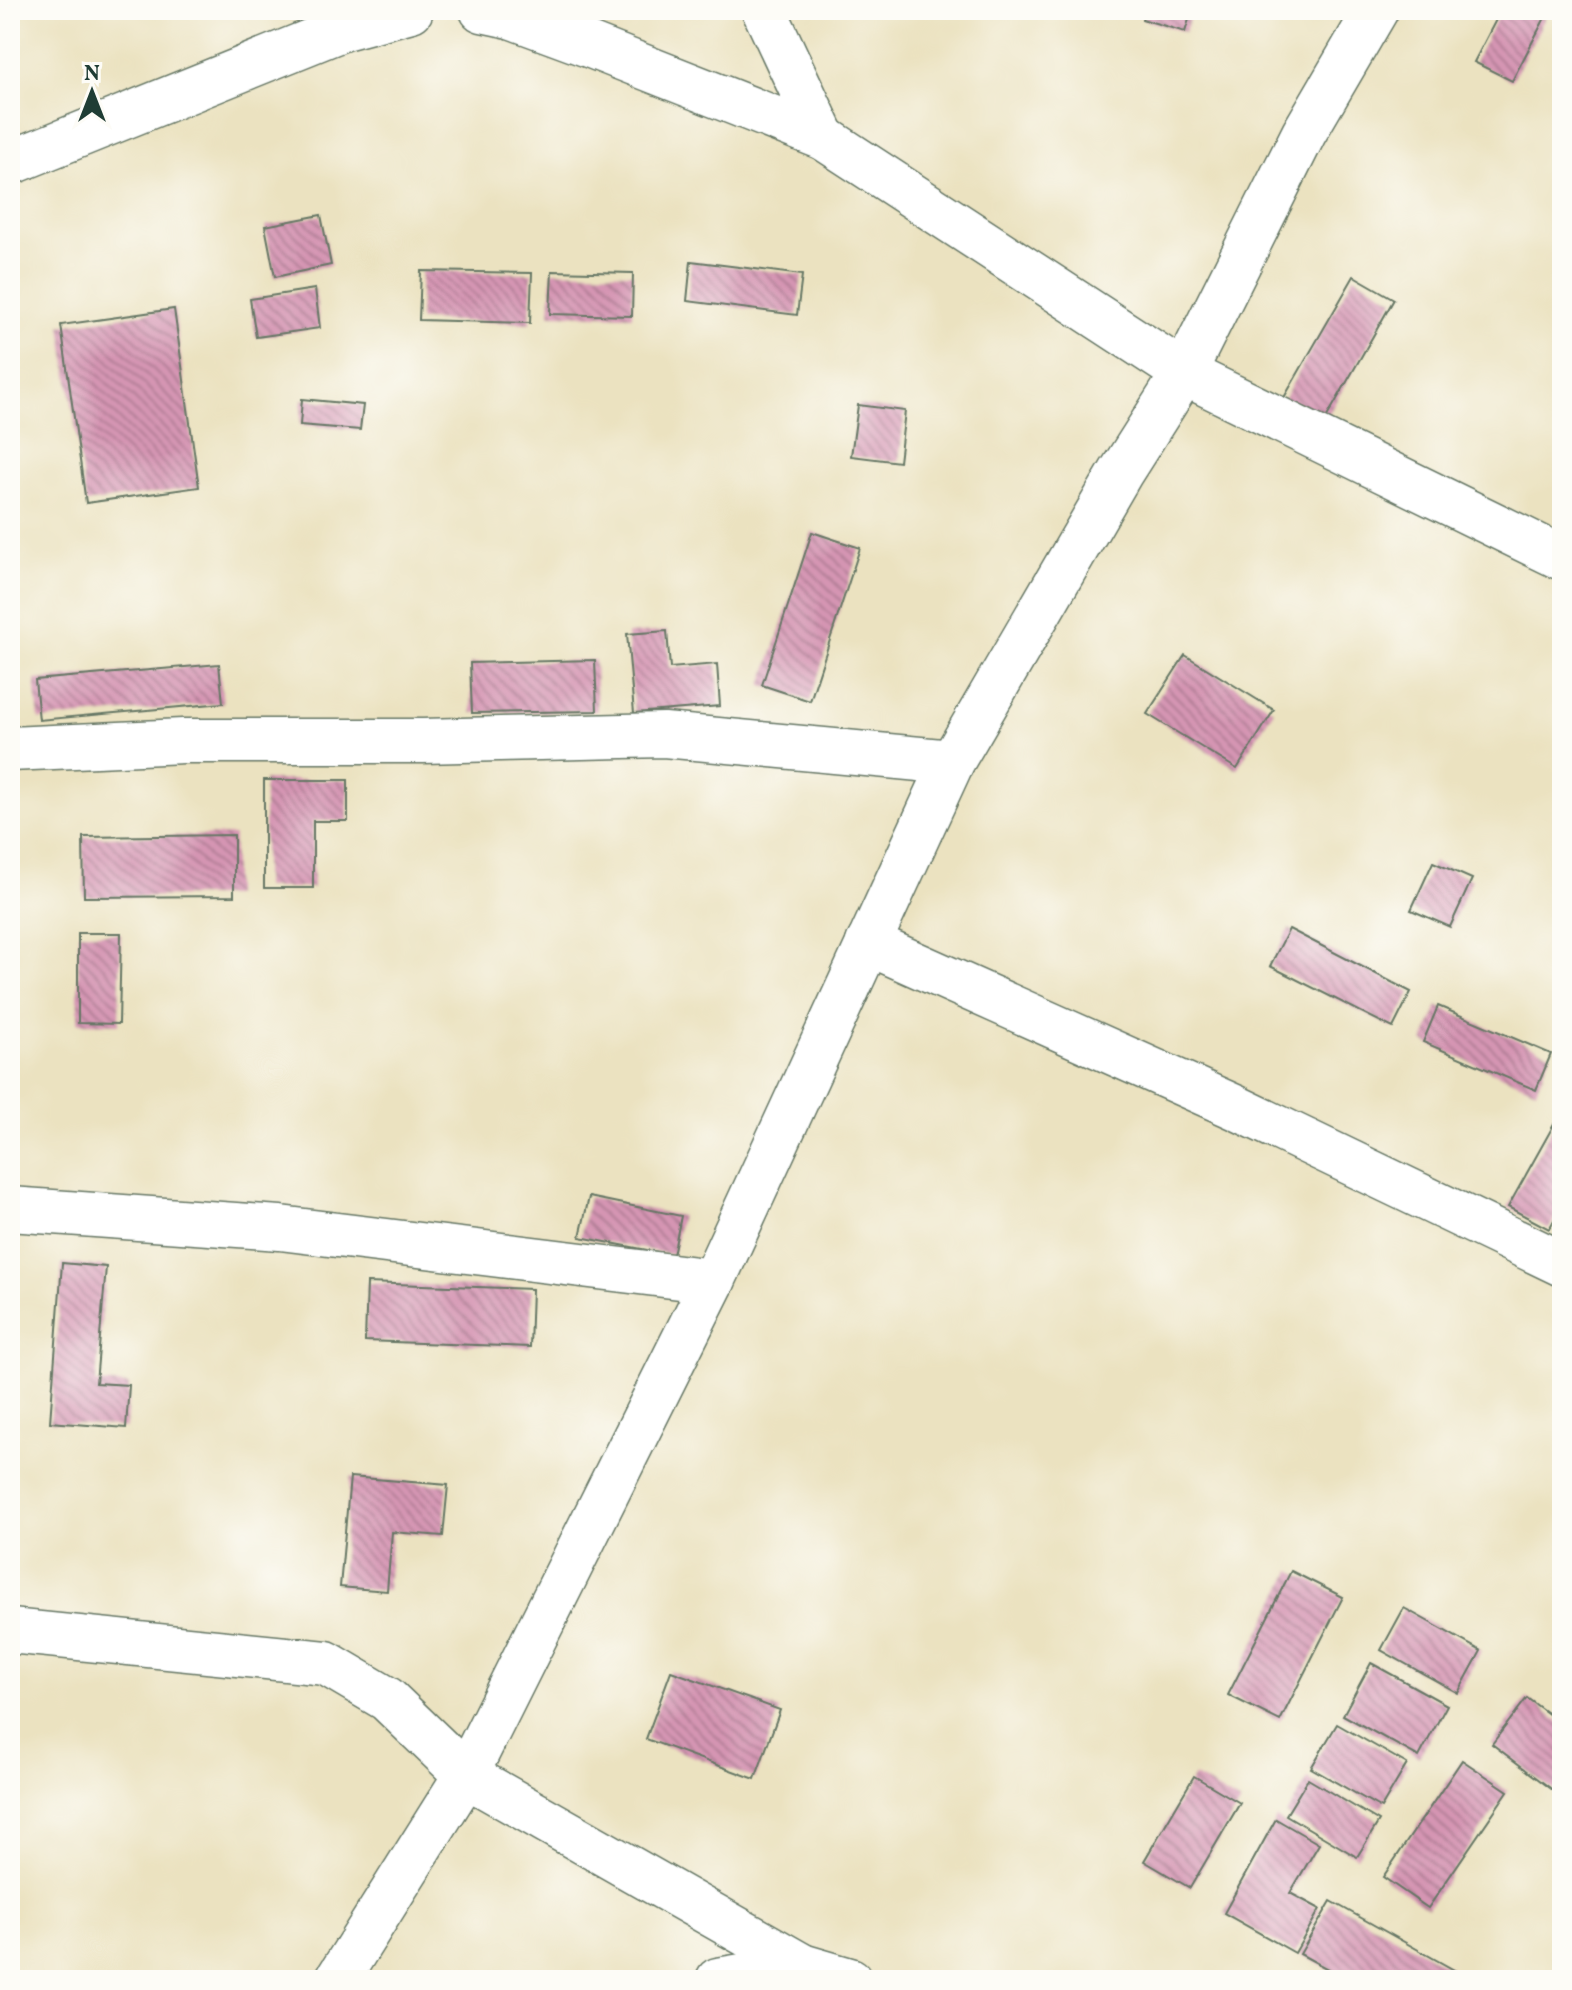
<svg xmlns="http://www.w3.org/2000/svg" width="1572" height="1990" font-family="Vollkorn,serif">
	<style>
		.building { fill: url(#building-back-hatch) }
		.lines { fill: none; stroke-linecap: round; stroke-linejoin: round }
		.street-casing { stroke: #667765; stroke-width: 47 }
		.street { stroke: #fff; stroke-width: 44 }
	</style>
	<defs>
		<pattern id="building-back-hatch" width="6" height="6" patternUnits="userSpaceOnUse" patternTransform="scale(2)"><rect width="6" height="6" fill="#d595b3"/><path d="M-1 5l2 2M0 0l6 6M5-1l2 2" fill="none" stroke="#ac7b92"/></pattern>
	</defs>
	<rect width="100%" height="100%" fill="#fdfcf7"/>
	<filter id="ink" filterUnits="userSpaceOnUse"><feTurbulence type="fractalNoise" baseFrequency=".0125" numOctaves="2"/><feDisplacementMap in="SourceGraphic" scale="16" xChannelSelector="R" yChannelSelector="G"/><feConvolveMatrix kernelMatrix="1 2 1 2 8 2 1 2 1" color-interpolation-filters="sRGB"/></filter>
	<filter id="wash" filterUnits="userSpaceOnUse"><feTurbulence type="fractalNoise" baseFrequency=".006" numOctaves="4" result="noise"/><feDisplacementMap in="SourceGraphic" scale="32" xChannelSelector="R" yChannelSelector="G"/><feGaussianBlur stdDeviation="1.8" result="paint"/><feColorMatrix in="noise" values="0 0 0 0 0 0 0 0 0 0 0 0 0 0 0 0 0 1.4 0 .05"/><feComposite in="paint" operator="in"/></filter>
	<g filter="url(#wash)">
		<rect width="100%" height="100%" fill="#ebe2c0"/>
		<g id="blocks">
			<!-- building -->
			<g class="building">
				<polygon points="1145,10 1192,10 1185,32 1142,19"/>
				<polygon points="1501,10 1549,10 1512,81 1474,62"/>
				<polygon points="321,215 331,265 275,277 265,226"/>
				<polygon points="691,261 802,275 797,315 687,301"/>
				<polygon points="421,271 532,273 530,323 419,320"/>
				<polygon points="552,271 633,273 632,316 550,314"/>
				<polygon points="1354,276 1394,299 1323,424 1282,401"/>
				<polygon points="315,289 320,328 256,337 250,299"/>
				<polygon points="174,309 199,487 86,503 61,325"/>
				<polygon points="302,399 363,405 360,430 300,425"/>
				<polygon points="858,405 905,411 899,462 851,456"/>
				<polygon points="812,532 860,548 810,701 762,685"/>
				<polygon points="667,631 670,668 717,664 720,706 634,713 627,634"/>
				<polygon points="1185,655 1274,710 1237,769 1147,714"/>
				<polygon points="595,660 597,711 472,713 470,663"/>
				<polygon points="219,664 223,703 39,720 35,680"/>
				<polygon points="264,780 348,780 348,821 313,821 313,888 264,888"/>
				<polygon points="234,835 234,896 84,897 83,837"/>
				<polygon points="1433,862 1472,879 1450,927 1411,910"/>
				<polygon points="1289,929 1411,992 1393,1028 1270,966"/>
				<polygon points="78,933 121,933 119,1024 78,1023"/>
				<polygon points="1438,1006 1551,1054 1536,1090 1423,1042"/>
				<polygon points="1562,1110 1562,1206 1549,1229 1508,1207"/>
				<polygon points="589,1197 681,1216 673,1255 580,1237"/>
				<polygon points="62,1263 106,1267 96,1383 129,1385 126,1428 50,1422"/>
				<polygon points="367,1283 532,1289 530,1347 365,1341"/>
				<polygon points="350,1477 448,1485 443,1536 392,1532 387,1591 340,1587"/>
				<polygon points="1291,1571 1343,1597 1280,1721 1228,1695"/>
				<polygon points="1404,1608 1481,1651 1458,1693 1381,1650"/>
				<polygon points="1371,1663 1447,1705 1419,1757 1343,1715"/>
				<polygon points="671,1671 780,1710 755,1779 646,1739"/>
				<polygon points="1527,1698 1562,1724 1562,1797 1492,1744"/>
				<polygon points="1337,1724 1407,1764 1381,1808 1311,1768"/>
				<polygon points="1462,1760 1508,1791 1428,1908 1383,1877"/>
				<polygon points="1194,1776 1240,1803 1190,1888 1144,1861"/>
				<polygon points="1308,1779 1379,1821 1357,1857 1286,1815"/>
				<polygon points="1276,1819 1319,1844 1290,1893 1320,1909 1295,1953 1224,1913"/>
				<polygon points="1331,1901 1472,1980 1348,1980 1300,1954"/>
			</g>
		</g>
	</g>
	<g filter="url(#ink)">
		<use href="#blocks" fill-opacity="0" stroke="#667765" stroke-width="2"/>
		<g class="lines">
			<defs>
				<g id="street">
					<polyline points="482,10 510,16 586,44 824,138 1184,373 1562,558"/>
					<polyline points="764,10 824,138"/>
					<polyline points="10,163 344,28 411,10"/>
					<polyline points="10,749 183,741 423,741 664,735 952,762"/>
					<polyline points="868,943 1237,1108 1562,1264"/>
					<polyline points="10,1209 280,1228 713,1281"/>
					<polyline points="10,1631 326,1663 387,1699 466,1775 802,1966 850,1980"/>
					<polyline points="337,1980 466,1775 713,1281 952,762 1121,472 1184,373 1304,133 1376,10"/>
					<polyline points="718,1980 802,1966"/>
				</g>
			</defs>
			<!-- street casing -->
			<use href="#street" class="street-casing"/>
			<!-- street -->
			<use href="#street" class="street"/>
		</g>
	</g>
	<!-- margin -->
	<rect width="1572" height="1990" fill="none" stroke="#fdfcf7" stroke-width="40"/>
	<!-- north arrow -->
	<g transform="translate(92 92)" stroke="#fdfcf7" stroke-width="6" paint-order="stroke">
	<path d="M0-6L14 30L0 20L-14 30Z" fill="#1f3d34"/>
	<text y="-12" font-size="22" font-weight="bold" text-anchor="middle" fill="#1f3d34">N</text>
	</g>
</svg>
